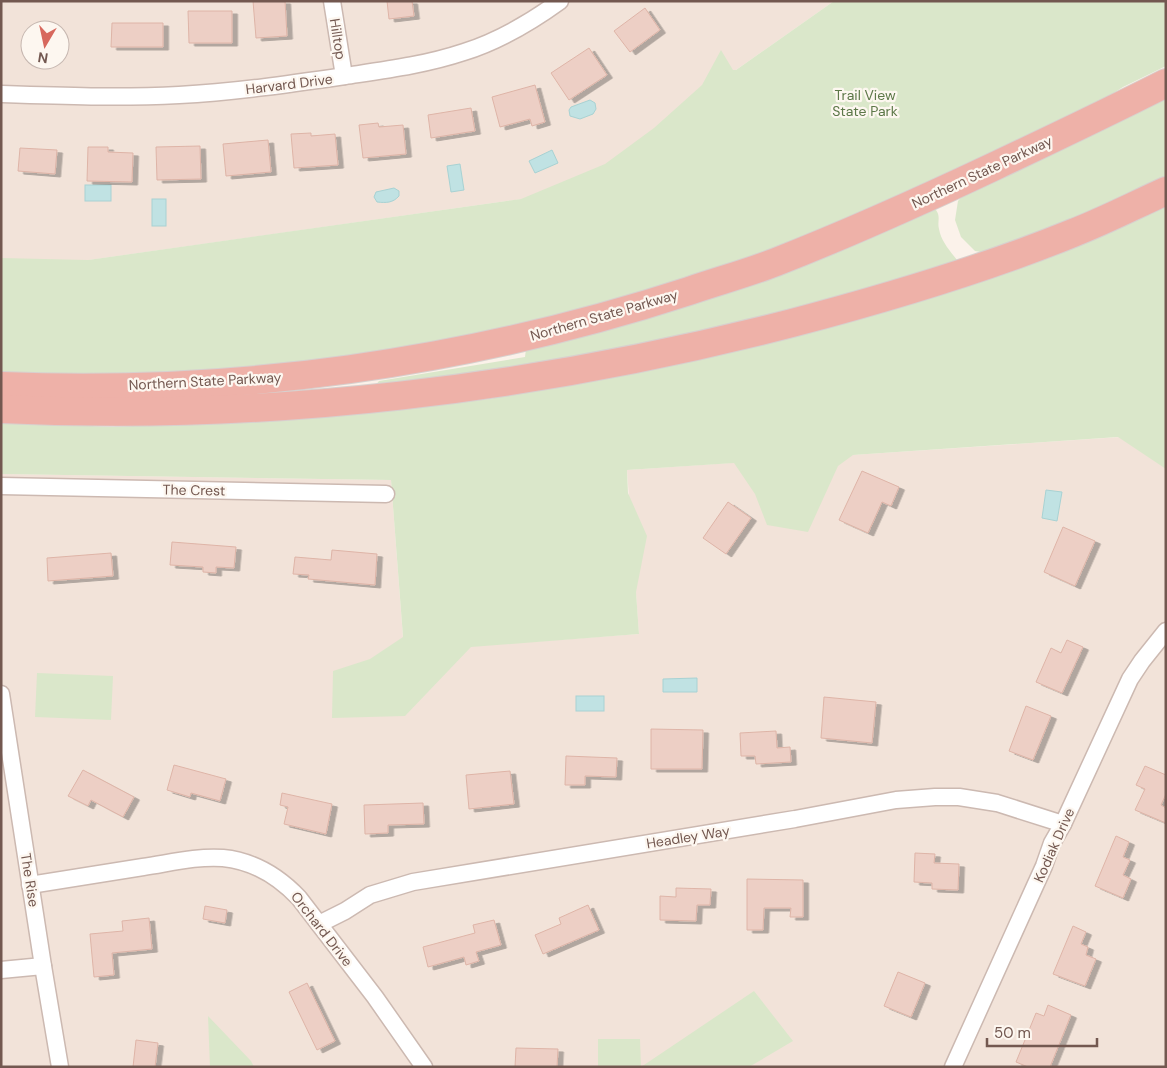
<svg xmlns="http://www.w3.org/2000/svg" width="1167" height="1068" font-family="'DM Sans',sans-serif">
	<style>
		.residential { fill: #f2e3d9; fill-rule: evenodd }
		.green { fill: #dae7ca }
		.water { fill: #c0e2e3; stroke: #a8d2d3 }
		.building { fill: #edcfc5; stroke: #deb4a7; filter: url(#shadow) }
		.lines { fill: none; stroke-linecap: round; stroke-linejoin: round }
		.minor-casing { stroke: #ccb9b1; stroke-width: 19 }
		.motorway-casing { stroke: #d8d0ce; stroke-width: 30 }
		.minor { stroke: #fff; stroke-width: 16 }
		.motorway { stroke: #eeb1a8; stroke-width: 28 }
		.labels { text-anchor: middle; stroke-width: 4.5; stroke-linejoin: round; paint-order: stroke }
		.street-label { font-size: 14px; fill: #735850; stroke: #fdf7f0 }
		.park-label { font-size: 14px; fill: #5d7849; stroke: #fdf7f0 }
	</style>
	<defs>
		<filter id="shadow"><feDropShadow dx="5.5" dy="3" stdDeviation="0" flood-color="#0004"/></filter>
	</defs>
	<rect width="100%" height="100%" fill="#fbf2ea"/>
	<!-- residential -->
	<g class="residential">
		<path d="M1 1H834L726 77 571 192 32 268 1 263ZM30 30H60V60H30Z"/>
		<polygon points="1166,434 1166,1067 1,1067 1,474 391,480 404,651 639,634 627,470"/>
	</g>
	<!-- green -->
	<g class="green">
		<polygon points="834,1 1166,1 1166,66 1123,87 1087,110 841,224 708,273 624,300 404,352 180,376 1,376 1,258 88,260 521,199 605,164 654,128 702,85 721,50 733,70 736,70"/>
		<polygon points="1166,98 1166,182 994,254 975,251 961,237 955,220 958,201 968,189"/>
		<polygon points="1166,203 1166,469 1118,437 853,455 838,466 808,532 767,525 755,494 734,463 627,470 628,493 647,536 636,592 639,634 471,647 405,716 332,718 333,671 370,659 403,637 391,480 1,474 1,422 113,427 211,422 356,414 489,399 613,375"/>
		<path d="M925 210H936C941 217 937 222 939 229 941 241 950 251 957 260V265L760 322 529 366 375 386 379 381 525 357 526 349Z"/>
		<polygon points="37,673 113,676 111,720 35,717"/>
		<polygon points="754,991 793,1041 749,1067 598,1067 598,1039 640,1039 641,1067"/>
		<polygon points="208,1016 251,1061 254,1067 210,1067"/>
	</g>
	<!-- water -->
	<g class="water">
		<polygon points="590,100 595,103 596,109 593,114 580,119 570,116 569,110 571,107"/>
		<polygon points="552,150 558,163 535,173 529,161"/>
		<polygon points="460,164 464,190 451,192 447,166"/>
		<rect x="85" y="185" width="26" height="16"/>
		<path d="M394 188 399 191V196C393 203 386 203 377 202L374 197 376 192Z"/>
		<rect x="152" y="199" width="14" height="27"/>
		<polygon points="1046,490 1062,492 1057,521 1042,518"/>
		<polygon points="697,678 697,692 663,692 663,679"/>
		<rect x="576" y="696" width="28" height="15"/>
	</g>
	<!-- building -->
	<g class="building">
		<polygon points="253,1 285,1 287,36 256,38"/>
		<polygon points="387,1 412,1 414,16 389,19"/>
		<polygon points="645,8 660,30 630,52 614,31"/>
		<polygon points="188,11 232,11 232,43 189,43"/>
		<polygon points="112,23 163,23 163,47 111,47"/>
		<polygon points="589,48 607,75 569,100 551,73"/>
		<polygon points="535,85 545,122 532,126 530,119 500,127 492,97"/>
		<polygon points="471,108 475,131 431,138 428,115"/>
		<polygon points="378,123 379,127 403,125 406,154 363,158 359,125"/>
		<polygon points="311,133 311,136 335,134 338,165 294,168 291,134"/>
		<polygon points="268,140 271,172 226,176 223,144"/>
		<polygon points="200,146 201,179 157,180 156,147"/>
		<polygon points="88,147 108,147 108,152 133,153 132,182 87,181"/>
		<polygon points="20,148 57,150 55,174 18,171"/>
		<polygon points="862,471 899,487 891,506 882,502 868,533 839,520"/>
		<polygon points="728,502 751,518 726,554 703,538"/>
		<polygon points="1063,527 1095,541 1075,586 1044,572"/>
		<polygon points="172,542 236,547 234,568 216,567 216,573 203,572 203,567 170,565"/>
		<polygon points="332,550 377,554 375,585 308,579 309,575 293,574 295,557 331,560"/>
		<polygon points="111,553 113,576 48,581 47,558"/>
		<polygon points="1067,640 1083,647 1062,693 1036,682 1051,648 1061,653"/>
		<polygon points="824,697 876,702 872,743 821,738"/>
		<polygon points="1026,706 1051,716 1033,760 1009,751"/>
		<polygon points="651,729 703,730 702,769 651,769"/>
		<polygon points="776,731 777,748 790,747 791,762 756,764 755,756 741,756 740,733"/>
		<polygon points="566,756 617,758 616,777 585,776 585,785 565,785"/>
		<polygon points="174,765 226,779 220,801 191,793 190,797 167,790"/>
		<polygon points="1145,766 1166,775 1166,794 1161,805 1166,808 1166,823 1135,810 1145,789 1136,785"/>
		<polygon points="83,770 134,797 123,817 91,800 88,806 68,796"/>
		<polygon points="510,771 514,804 469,809 466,775"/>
		<polygon points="282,793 332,804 326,834 284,824 288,807 280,805"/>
		<polygon points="423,803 424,824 388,825 388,833 365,834 364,805"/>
		<polygon points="1116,836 1129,842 1123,857 1130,860 1123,875 1131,879 1123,898 1095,886"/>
		<polygon points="915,853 935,854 934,863 959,864 958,890 932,889 932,883 914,882"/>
		<polygon points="747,879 803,880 803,917 790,917 791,908 764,908 763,930 747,930"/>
		<polygon points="676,888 711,889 710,905 697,905 696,921 660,920 660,896 676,897"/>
		<polygon points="588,905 599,930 543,954 535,935 561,924 559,918"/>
		<polygon points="205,906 227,910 225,923 203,919"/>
		<polygon points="149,918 152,949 112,953 114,975 94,977 90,934 123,931 122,921"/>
		<polygon points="494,920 501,945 476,952 479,961 466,965 464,957 428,967 423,947 475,933 473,925"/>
		<polygon points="1073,926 1086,932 1081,944 1088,947 1086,955 1096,959 1085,986 1053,974"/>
		<polygon points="898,972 925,983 911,1017 884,1006"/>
		<polygon points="307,983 335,1041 317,1050 289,992"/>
		<polygon points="1048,1005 1071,1015 1050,1067 1028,1067 1016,1062 1036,1013 1044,1016"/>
		<polygon points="136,1040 158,1043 155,1067 133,1067"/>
		<polygon points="516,1048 558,1049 557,1067 515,1067"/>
	</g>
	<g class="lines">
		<defs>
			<g id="minor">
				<polyline points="332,1 344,76"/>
				<path d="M1 94C61 96 120 98 179 95 235 92 290 84 345 76 385 70 425 65 464 52 499 41 531 22 560 1"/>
				<polyline points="1,486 386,494"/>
				<polyline points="1,694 43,966 60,1067"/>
				<path d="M30 885C68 879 106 873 143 867 170 863 197 856 223 858 253 861 279 877 299 898L375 997 424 1067"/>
				<polyline points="319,924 345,911 370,895 413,882 795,819 896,800 935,797 959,797 997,803 1063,824"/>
				<polyline points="1,970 43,966"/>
				<polyline points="953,1067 1044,866 1052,843 1063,824 1130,679 1142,661 1166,631"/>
			</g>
			<g id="motorway">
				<path d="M1 386C234 396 468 363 689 291 718 281 748 273 776 262 850 233 923 200 995 166 1052 139 1109 112 1166 83"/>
				<path d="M1 409C267 422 536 389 792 323 887 298 982 270 1073 233 1104 221 1135 205 1166 191"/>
			</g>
		</defs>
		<!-- minor casing -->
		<use href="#minor" class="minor-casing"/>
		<!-- motorway casing -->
		<use href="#motorway" class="motorway-casing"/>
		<!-- minor -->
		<use href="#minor" class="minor"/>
		<!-- motorway -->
		<use href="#motorway" class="motorway"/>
	</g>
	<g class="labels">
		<!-- street labels -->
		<g class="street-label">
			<text transform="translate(338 39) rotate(81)" y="5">Hilltop</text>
			<text transform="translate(289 84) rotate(-7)" y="5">Harvard Drive</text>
			<text transform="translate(982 172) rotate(-25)" y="5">Northern State Parkway</text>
			<text transform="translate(604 315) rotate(-16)" y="5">Northern State Parkway</text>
			<text transform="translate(205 381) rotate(-3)" y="5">Northern State Parkway</text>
			<text transform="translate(194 490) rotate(1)" y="5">The Crest</text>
			<text transform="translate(688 837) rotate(-9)" y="5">Headley Way</text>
			<text transform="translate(1054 845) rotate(-66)" y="5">Kodiak Drive</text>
			<text transform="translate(30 880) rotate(81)" y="5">The Rise</text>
			<text transform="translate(322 929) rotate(52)" y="5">Orchard Drive</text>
		</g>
		<!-- park labels -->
		<g class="park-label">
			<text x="865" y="100">Trail View<tspan x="865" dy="16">State Park</tspan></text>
		</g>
	</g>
	<!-- border -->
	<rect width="1167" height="1068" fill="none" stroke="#735850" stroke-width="5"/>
	<!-- north arrow -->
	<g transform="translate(45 45) rotate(189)"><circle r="24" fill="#fdf7f0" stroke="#c6b7b0"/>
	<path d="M0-4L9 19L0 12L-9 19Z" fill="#d7685d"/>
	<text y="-8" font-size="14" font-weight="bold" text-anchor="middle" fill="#735850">N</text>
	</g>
	<!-- scale -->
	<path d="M987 1038v8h110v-8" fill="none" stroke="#735850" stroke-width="2.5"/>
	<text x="994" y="1038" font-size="15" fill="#735850" stroke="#fdf7f0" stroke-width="4" paint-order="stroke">50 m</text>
</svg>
